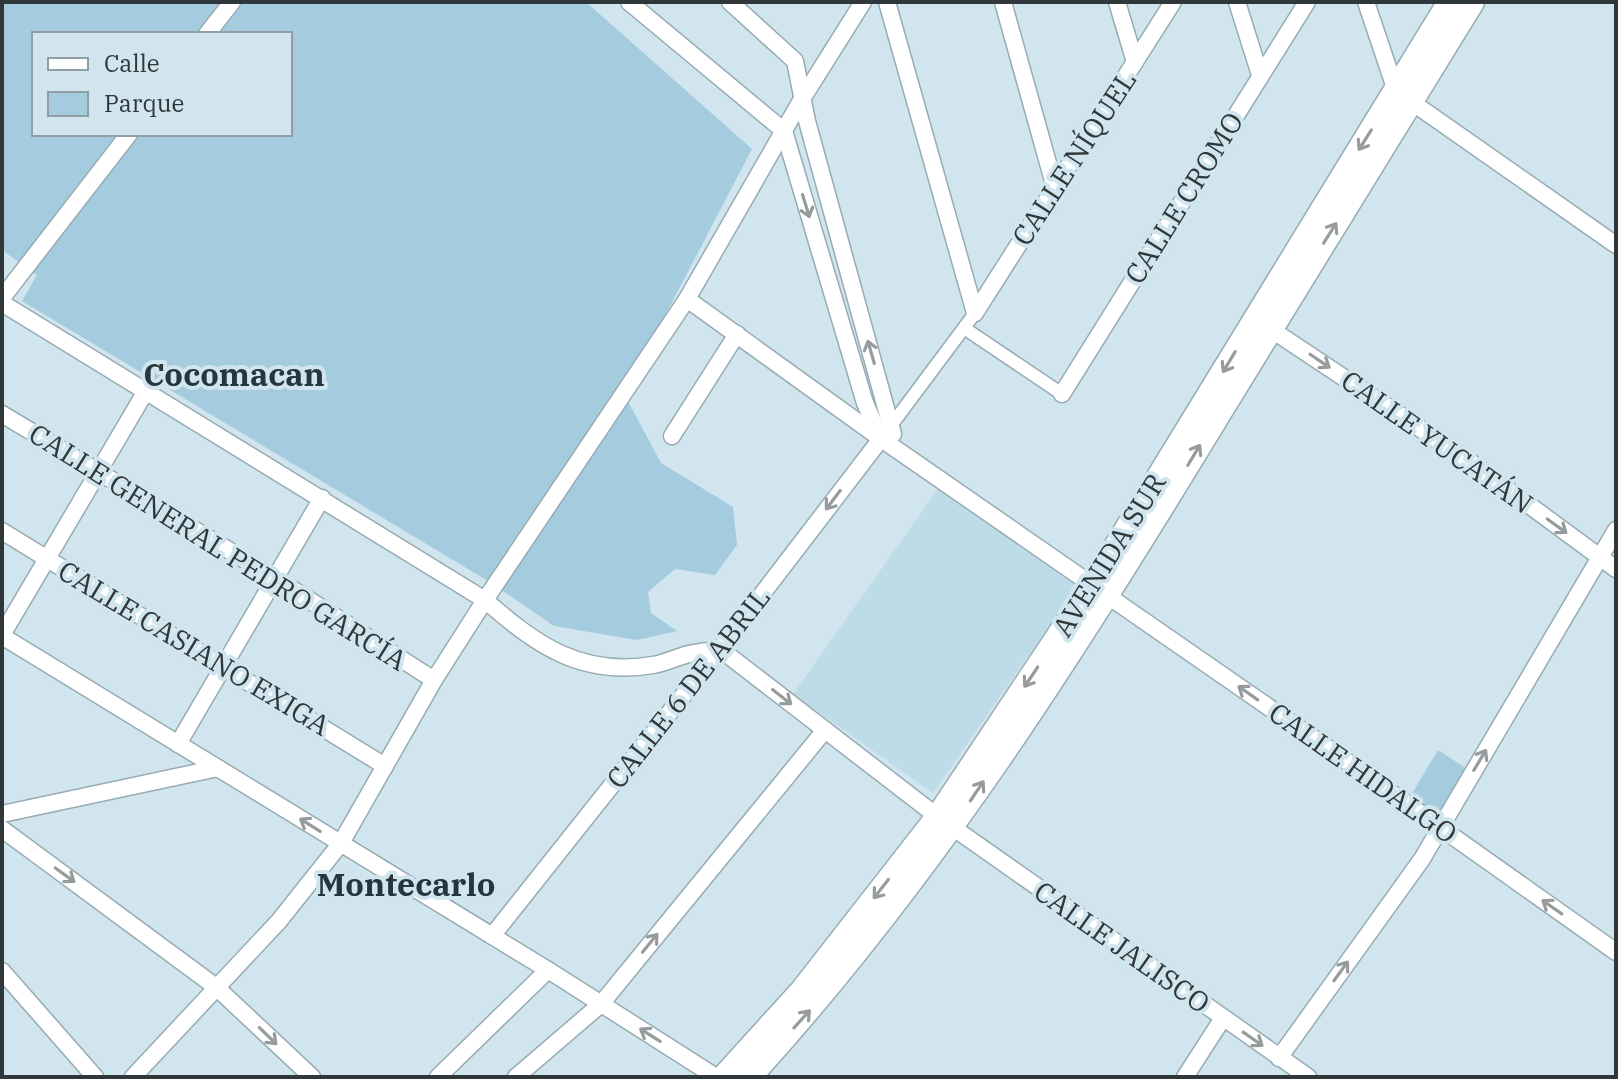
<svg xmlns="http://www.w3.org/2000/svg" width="1618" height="1079" font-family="'IBM Plex Serif',serif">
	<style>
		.built { fill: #bedbe8 }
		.green { fill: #a4ccde; fill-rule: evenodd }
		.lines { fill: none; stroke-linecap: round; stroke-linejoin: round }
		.pedestrian-casing { stroke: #97abb4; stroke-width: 15 }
		.minor-casing { stroke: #97abb4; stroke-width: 19 }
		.secondary-casing { stroke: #97abb4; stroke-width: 27 }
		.pedestrian { stroke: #fff; stroke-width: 12 }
		.minor { stroke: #fff; stroke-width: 16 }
		.secondary { stroke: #fff; stroke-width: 24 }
		.oneway { stroke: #979b9c }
		.labels { text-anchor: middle; stroke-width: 8; stroke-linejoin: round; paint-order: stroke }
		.street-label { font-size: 28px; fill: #2f373a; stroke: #d0e5ee }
		.quarter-label { font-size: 32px; font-weight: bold; fill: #25363d; stroke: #d0e5ee }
	</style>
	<rect width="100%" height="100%" fill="#d0e5ee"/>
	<!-- built -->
	<polygon class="built" points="938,489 1077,586 933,793 793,694"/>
	<!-- green -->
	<g class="green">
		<path d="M2 2H586L752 149 624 394 661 463 733 507 737 545 715 575 675 569 648 592 651 613 677 631 637 640 554 626 493 584 22 301 37 275 2 250ZM34 34H290V134H34Z"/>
		<polygon points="1438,750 1473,773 1440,827 1406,804"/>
	</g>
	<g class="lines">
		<defs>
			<g id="pedestrian">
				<polyline points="964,328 1062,394"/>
				<polyline points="890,427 975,313"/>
			</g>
			<g id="minor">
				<polyline points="629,2 784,131 865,403 878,433"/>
				<polyline points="730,2 795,61 807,121 893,434"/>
				<polyline points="887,2 975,313"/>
				<polyline points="1003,2 1055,188"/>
				<polyline points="1117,2 1135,62"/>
				<polyline points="1237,2 1260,75"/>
				<polyline points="1366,2 1396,91 1616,245"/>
				<polyline points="207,34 232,2"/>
				<polyline points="2,298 129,134"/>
				<polyline points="687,299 880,438 1355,767 1616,952"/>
				<path d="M2 303 485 600C536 645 581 677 653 665 665 663 677 657 689 654 699 652 710 651 720 649"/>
				<polyline points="975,313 1173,2"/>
				<polyline points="1263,324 1469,461 1616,569"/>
				<polyline points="1062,394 1307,2"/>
				<polyline points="2,414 275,578 434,680"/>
				<polyline points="672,436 737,334"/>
				<polyline points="2,531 385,766"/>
				<polyline points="2,635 146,391"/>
				<polyline points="2,636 548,970 716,1077"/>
				<polyline points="720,649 938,817 1308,1077"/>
				<polyline points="178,744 322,498"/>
				<polyline points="2,814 218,768"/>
				<polyline points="2,829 216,987 312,1077"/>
				<polyline points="492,936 720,649 890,427"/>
				<polyline points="2,971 95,1077"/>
				<polyline points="1279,1058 1422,859 1616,530"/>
				<polyline points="133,1077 279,921 341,843 434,680 485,600 687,299 802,99 863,2"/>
				<polyline points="438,1077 548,970"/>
				<polyline points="516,1077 601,1004 825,730"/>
				<polyline points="1185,1077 1223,1018"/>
			</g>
			<g id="secondary">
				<polyline points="724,1077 803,990 938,817 1092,586 1450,2"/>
				<path d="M749 1077C934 874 1077 647 1219 413 1303 276 1387 139 1472 2"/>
			</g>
		</defs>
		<!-- pedestrian casing -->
		<use href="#pedestrian" class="pedestrian-casing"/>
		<!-- minor casing -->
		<use href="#minor" class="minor-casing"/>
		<!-- secondary casing -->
		<use href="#secondary" class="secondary-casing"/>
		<!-- pedestrian -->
		<use href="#pedestrian" class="pedestrian"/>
		<!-- minor -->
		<use href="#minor" class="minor"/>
		<!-- secondary -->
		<use href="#secondary" class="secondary"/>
	</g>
	<!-- one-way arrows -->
	<defs><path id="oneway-shaft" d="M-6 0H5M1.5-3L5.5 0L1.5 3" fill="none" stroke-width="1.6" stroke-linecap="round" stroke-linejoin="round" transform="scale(2)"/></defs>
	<g class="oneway">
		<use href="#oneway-shaft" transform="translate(1365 140) rotate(122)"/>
		<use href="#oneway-shaft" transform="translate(806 206) rotate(73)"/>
		<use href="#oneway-shaft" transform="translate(1330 233) rotate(-58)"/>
		<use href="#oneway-shaft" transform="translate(871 352) rotate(-106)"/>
		<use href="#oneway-shaft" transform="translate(1320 361) rotate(34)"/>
		<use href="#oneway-shaft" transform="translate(1229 362) rotate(121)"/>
		<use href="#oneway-shaft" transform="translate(1194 455) rotate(-59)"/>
		<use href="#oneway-shaft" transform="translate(833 500) rotate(127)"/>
		<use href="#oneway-shaft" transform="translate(1557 526) rotate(36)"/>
		<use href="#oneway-shaft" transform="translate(1031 677) rotate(124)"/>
		<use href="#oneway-shaft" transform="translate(1248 693) rotate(-145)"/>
		<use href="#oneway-shaft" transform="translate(782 697) rotate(38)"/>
		<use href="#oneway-shaft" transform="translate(1480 760) rotate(-59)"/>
		<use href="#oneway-shaft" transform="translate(977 791) rotate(-56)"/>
		<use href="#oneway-shaft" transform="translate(310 825) rotate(-148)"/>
		<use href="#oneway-shaft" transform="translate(65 875) rotate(36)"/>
		<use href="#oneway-shaft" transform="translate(881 889) rotate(128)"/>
		<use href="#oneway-shaft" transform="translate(1552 907) rotate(-145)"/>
		<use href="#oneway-shaft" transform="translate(650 943) rotate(-51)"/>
		<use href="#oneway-shaft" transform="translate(1341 971) rotate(-54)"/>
		<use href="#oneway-shaft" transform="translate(802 1019) rotate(-48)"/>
		<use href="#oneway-shaft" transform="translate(650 1035) rotate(-148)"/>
		<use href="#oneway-shaft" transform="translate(268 1036) rotate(44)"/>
		<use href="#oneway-shaft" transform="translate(1253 1039) rotate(35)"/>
	</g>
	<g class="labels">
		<!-- street labels -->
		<g class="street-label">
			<text transform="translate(1074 158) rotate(-57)" y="10">CALLE NÍQUEL</text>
			<text transform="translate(1184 198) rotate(-58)" y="10">CALLE CROMO</text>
			<text transform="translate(1437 442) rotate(35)" y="10">CALLE YUCATÁN</text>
			<text transform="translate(218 547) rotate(32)" y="10">CALLE GENERAL PEDRO GARCÍA</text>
			<text transform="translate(1109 555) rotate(-58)" y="10">AVENIDA SUR</text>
			<text transform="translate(194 648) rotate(31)" y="10">CALLE CASIANO EXIGA</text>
			<text transform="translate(688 688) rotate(-52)" y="10">CALLE 6 DE ABRIL</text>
			<text transform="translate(1363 773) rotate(35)" y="10">CALLE HIDALGO</text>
			<text transform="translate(1122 947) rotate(35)" y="10">CALLE JALISCO</text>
		</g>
		<!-- quarter labels -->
		<g class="quarter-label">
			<text x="234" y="386">Cocomacan</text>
			<text x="406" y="896">Montecarlo</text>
		</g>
	</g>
	<!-- border -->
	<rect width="1618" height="1079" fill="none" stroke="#2f373a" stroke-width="8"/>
	<!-- legend -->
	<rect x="32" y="32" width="260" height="104" fill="#d0e5ee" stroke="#909fa6" stroke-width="2"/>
	<rect x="48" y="58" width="40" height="12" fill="#ffffff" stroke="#909fa6" stroke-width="2"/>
	<text x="104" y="72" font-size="24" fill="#2f373a">Calle</text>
	<rect x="48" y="92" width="40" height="24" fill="#a4ccde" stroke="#909fa6" stroke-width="2"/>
	<text x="104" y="112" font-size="24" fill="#2f373a">Parque</text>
</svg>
